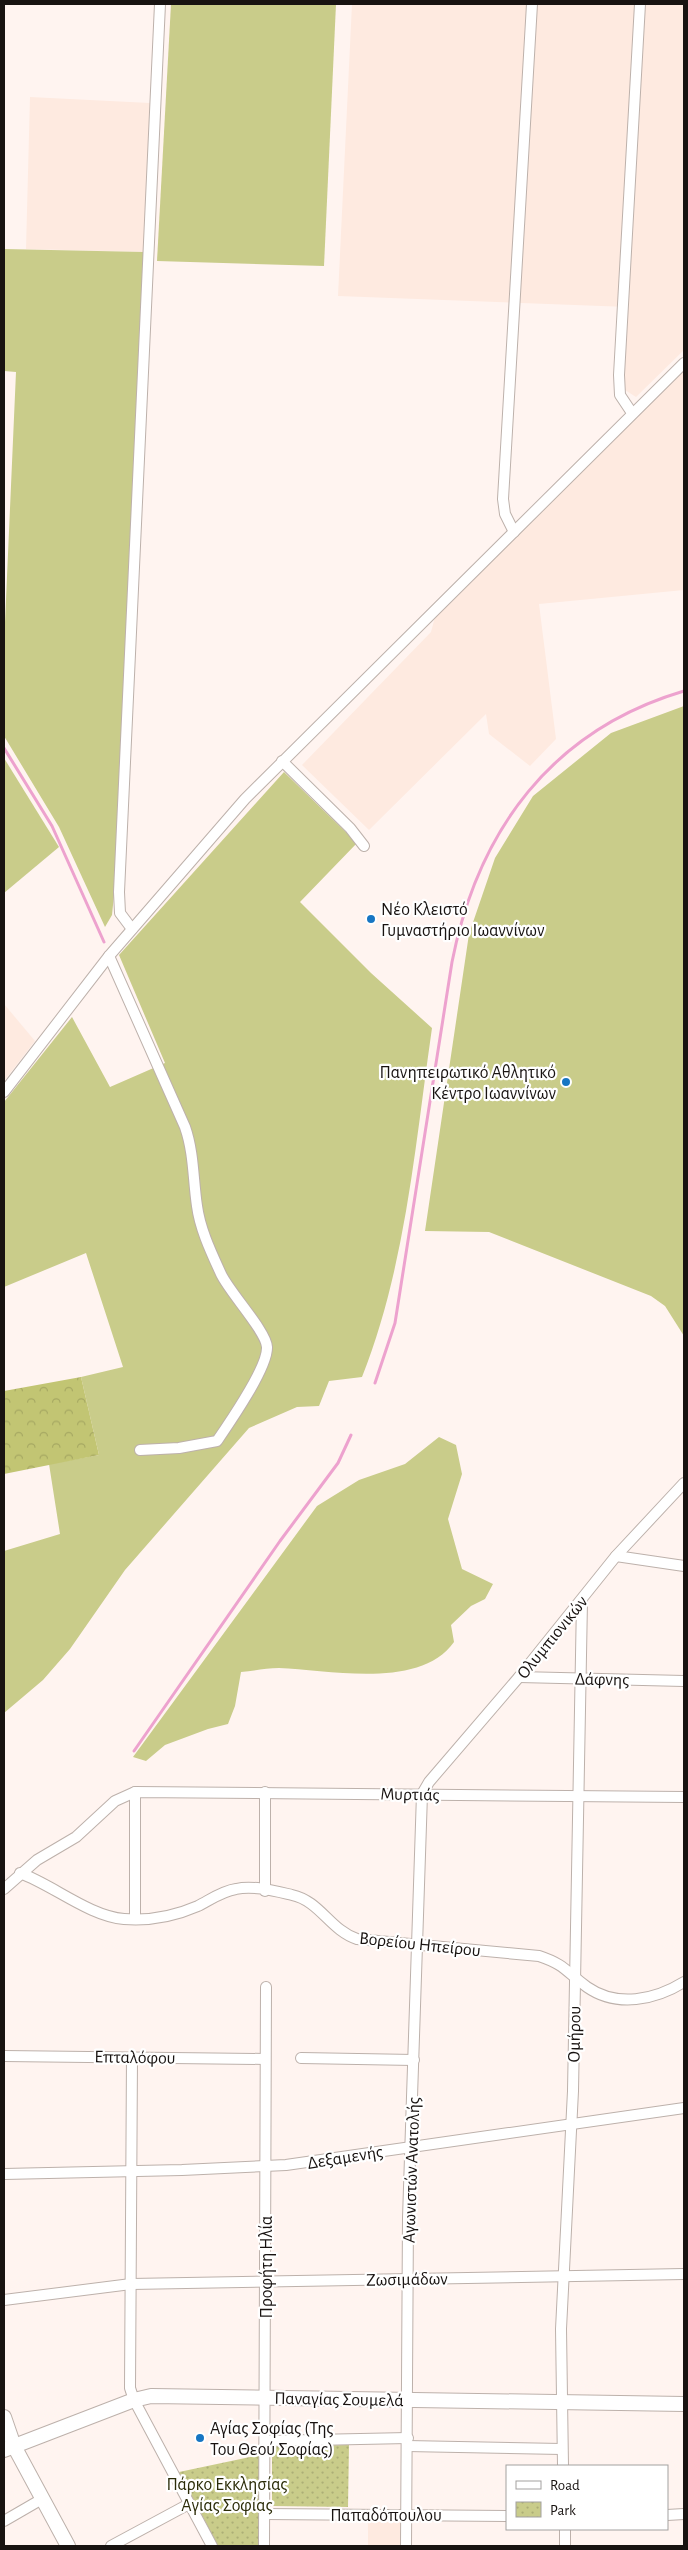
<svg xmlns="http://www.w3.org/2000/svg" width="688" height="2550" font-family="'Alegreya Sans',sans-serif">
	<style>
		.built { fill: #feeae0 }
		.green { fill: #c9cc8a }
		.forest { fill: url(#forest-crowns) }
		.park { fill: url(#park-dots) }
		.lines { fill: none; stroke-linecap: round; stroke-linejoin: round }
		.stream { stroke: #eda2ce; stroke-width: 3 }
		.street-casing { stroke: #bdb1ab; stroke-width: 12 }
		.secondary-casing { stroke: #bdb1ab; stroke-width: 16 }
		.street { stroke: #fff; stroke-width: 10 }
		.secondary { stroke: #fff; stroke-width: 14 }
		.poi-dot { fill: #1776c3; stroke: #fff; stroke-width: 2 }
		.labels { text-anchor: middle; stroke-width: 4.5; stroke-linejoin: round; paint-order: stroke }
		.poi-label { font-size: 18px; fill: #181311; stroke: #fff; text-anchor: start }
		.street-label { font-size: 18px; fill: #181311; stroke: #fff }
		.park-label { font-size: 18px; fill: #2b2c08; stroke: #fff }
	</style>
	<defs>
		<pattern id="forest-crowns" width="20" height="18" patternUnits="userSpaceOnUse" patternTransform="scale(1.25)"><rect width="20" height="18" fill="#c2c573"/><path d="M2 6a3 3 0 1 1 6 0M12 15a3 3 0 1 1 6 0" fill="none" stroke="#a6a862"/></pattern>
		<pattern id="park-dots" width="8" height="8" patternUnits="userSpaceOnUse" patternTransform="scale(1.25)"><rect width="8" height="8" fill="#c9cc8a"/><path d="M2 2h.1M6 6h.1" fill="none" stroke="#acae76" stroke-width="1.8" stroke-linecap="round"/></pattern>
	</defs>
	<rect width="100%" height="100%" fill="#fff4f0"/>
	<!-- built -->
	<g class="built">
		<polygon points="352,4 684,4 684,350 636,397 625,390 624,382 628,307 338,296"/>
		<polygon points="30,97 150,103 144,252 26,249"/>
		<polygon points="684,371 684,590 539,604 556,739 530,766 489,734 486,714 369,830 302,765 431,632 435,617"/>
		<polygon points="4,1004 35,1041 4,1081"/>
		<rect x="368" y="2522" width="33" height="24"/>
	</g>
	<!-- green -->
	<g class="green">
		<polygon points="171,4 336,4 324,266 157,261"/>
		<polygon points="4,249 144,252 114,895 112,915 105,927 59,827 4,736 4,645 16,372 4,371"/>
		<polygon points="684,706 684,1336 665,1306 651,1296 489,1232 425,1231 469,934 495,858 533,796 611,733"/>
		<polygon points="4,758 59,847 4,893"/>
		<path d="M284 772 357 843 300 902 371 973 432 1028C415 1145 406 1266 362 1377L329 1381 319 1406 297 1407 249 1428 125 1570 70 1649 43 1680 4 1713V1551L60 1534 49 1464 99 1455 81 1377 123 1367 86 1253 4 1287V1102L72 1017 110 1087 165 1063 119 955Z"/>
		<path d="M439 1437 456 1445 462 1474 448 1519 462 1569 493 1584 485 1599 471 1606 451 1625 454 1642C420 1690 330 1670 279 1668 266 1668 253 1671 241 1672L235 1706 228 1724 208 1729 165 1745 146 1761 133 1757 317 1506 359 1480 405 1464Z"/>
	</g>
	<!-- forest -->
	<polygon class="forest" points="81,1377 99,1455 4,1474 4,1391"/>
	<!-- park -->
	<g class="park">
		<polygon points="349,2445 348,2507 272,2506 272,2446"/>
		<polygon points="260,2455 260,2546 218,2546 179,2472"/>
	</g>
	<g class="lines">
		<!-- stream -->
		<g class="stream">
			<polyline points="4,748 52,826 104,942"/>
			<path d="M375 1383 395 1323 452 962C478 830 552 730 684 691"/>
			<polyline points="134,1751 280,1541 338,1463 351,1435"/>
		</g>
		<defs>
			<g id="street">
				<polyline points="632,413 620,395 619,375 640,4"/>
				<polyline points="514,532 505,514 503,499 532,4"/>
				<polyline points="282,761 350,828 364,846"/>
				<polyline points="132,929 120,913 119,892 160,4"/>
				<path d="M109 956 185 1127C194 1153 193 1179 197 1206 200 1229 211 1252 221 1274 230 1293 266 1331 267 1347 268 1367 230 1422 217 1441L179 1448 140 1450"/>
				<polyline points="4,1092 109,956 245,799 684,363"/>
				<polyline points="616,1556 684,1566"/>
				<polyline points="519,1677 684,1681"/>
				<path d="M20 1873C53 1885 89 1916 124 1919 149 1921 175 1916 198 1906 210 1900 222 1891 236 1889 253 1885 275 1891 292 1895 320 1901 330 1930 357 1939L539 1956C566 1965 566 1972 587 1987 617 2008 655 2000 684 1982"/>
				<polyline points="4,1889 37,1860 76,1837 115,1801 135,1792 684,1797"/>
				<polyline points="265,1891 265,1792"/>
				<polyline points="135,1919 135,1792"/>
				<polyline points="4,2056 265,2059"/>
				<polyline points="132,2057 130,2388 134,2400 212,2546"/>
				<polyline points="301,2058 414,2060"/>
				<polyline points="4,2174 182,2170 286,2165 684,2108"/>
				<polyline points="4,2300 131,2284 684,2274"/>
				<polyline points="265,2441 408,2438"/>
				<polyline points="407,2446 562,2449"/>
				<polyline points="563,2466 561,2329 573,2091 582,1601"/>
				<polyline points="265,2514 507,2516"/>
				<polyline points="667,2515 684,2514"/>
				<polyline points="4,2521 42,2499"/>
				<polyline points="565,2529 565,2546"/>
				<polyline points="111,2546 189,2504"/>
				<polyline points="264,2546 266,1987"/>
				<polyline points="406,2546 408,2218 422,1794 429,1782 519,1677 616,1556 684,1483"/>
			</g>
			<g id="secondary">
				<polyline points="4,2417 14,2446 68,2546"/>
				<polyline points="4,2450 134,2400 151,2396 684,2404"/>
			</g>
		</defs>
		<!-- street casing -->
		<use href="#street" class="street-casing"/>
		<!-- secondary casing -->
		<use href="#secondary" class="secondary-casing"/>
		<!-- street -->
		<use href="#street" class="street"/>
		<!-- secondary -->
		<use href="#secondary" class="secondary"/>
	</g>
	<!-- markers -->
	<g class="poi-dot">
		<circle cx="371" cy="919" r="5"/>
		<circle cx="566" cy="1082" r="5"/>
		<circle cx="200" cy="2438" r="5"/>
	</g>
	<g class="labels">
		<!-- poi labels -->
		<g class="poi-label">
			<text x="381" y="915">Νέο Κλειστό<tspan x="381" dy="21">Γυμναστήριο Ιωαννίνων</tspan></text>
			<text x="556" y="1078" text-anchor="end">Πανηπειρωτικό Αθλητικό<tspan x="556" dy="21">Κέντρο Ιωαννίνων</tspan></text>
			<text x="210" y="2434">Αγίας Σοφίας (Της<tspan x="210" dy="21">Του Θεού Σοφίας)</tspan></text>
		</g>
		<!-- street labels -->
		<g class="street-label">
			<text transform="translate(552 1637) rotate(-51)" y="6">Ολυμπιονικών</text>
			<text transform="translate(602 1679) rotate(1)" y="6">Δάφνης</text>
			<text transform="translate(410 1794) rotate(1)" y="6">Μυρτιάς</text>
			<text transform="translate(420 1944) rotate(6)" y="6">Βορείου Ηπείρου</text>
			<text transform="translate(574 2034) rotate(-89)" y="6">Ομήρου</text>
			<text transform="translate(135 2057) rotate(1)" y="6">Επταλόφου</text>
			<text transform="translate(345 2157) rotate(-9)" y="6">Δεξαμενής</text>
			<text transform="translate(411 2170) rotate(-88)" y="6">Αγωνιστών Ανατολής</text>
			<text transform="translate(266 2267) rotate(-90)" y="6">Προφήτη Ηλία</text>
			<text transform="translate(407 2279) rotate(-1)" y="6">Ζωσιμάδων</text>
			<text transform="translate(339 2399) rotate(1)" y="6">Παναγίας Σουμελά</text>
			<text x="386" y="2521">Παπαδόπουλου</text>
		</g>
		<!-- park labels -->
		<g class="park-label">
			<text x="227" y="2490">Πάρκο Εκκλησίας<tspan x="227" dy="21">Αγίας Σοφίας</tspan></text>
		</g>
	</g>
	<!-- border -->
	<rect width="688" height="2550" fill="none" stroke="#181311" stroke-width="10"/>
	<!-- legend -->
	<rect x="506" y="2465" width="162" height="65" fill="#ffffff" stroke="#a3a1a0"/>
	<rect x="516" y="2481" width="25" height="8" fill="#ffffff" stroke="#a3a1a0"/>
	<text x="550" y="2490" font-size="15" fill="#181311">Road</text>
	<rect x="516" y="2502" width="25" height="15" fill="url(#park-dots)" stroke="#a3a1a0"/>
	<text x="550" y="2515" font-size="15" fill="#181311">Park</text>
</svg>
